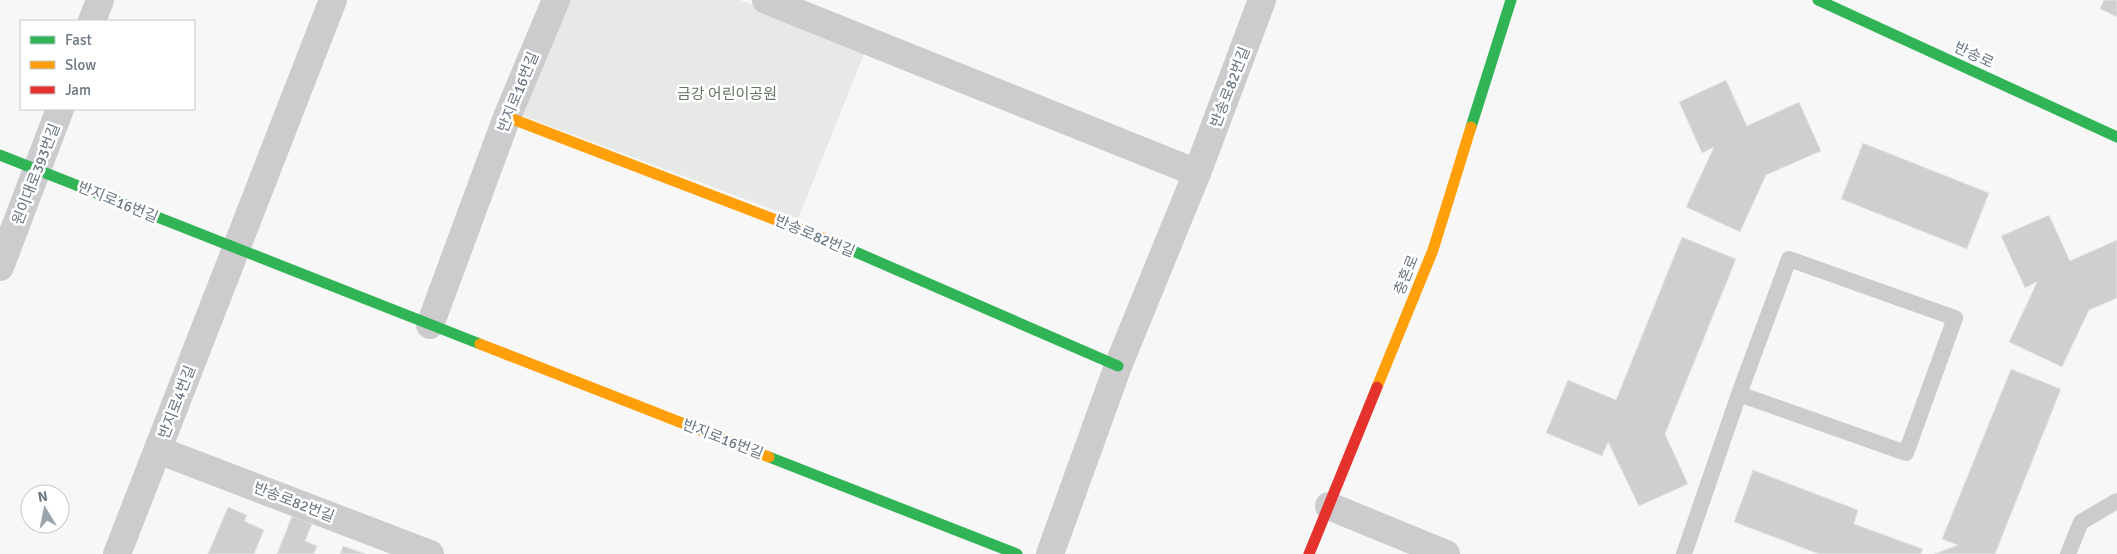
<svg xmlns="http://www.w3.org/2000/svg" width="2117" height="554" font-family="Signika,'Noto Sans KR',sans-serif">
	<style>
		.green { fill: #e6e9e5 }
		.building { fill: #cecfd0; stroke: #e6e6e6 }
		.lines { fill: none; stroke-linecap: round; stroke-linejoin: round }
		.lane { stroke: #ccccce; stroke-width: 16 }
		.street { stroke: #ccccce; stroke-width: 28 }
		.fast { stroke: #30b455; stroke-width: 11 }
		.slow { stroke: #ff9f0a; stroke-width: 11 }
		.jam { stroke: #e5322d; stroke-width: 11 }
		.labels { text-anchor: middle; stroke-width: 5; stroke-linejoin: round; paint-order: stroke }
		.street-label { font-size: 15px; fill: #6b7783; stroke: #fff }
		.park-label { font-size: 15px; fill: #677665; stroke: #fff }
	</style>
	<rect width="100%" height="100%" fill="#f7f7f7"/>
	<!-- green -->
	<polygon class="green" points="568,0 740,0 866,49 798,219 523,116"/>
	<!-- building -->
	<g class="building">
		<polygon points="2104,0 2117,0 2117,17 2100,9"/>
		<polygon points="1726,80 1747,126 1799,102 1821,151 1766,175 1740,232 1686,207 1714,147 1702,153 1679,102"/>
		<polygon points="1863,143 1989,193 1967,249 1841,199"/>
		<polygon points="2049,215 2070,261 2117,240 2117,298 2089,310 2062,367 2009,342 2037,282 2025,288 2001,236"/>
		<polygon points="1682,237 1736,259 1665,434 1688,484 1639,506 1608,442 1602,456 1546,433 1568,380 1616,400"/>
		<polygon points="2011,369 2061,389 1995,554 1934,554 1958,545 1942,539"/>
		<polygon points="1753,470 1858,510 1854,524 1923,549 1921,554 1819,554 1734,522"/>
		<polygon points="228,507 247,515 244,521 264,530 254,554 208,554"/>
		<polygon points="292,516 312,524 305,541 317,546 314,554 277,554"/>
		<polygon points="343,546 366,554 340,554"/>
	</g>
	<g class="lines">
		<!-- lane -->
		<g class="lane">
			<polyline points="1684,554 1739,394 1789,259 1955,318 1906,453 1739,394"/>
			<polyline points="2068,554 2081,522 2117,501"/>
		</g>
		<!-- street -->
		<g class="street">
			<polyline points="766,0 1197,173"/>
			<polyline points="92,21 100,0"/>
			<polyline points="0,267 60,109"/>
			<polyline points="430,325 507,117 556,0"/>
			<polyline points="158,450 430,554"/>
			<polyline points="1329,506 1446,554"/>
			<polyline points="117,554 333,0"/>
			<polyline points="1050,554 1118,366 1197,173 1262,0"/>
		</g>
		<!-- fast -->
		<g class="fast">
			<polyline points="1818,0 2117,137"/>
			<polyline points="1471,127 1511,0"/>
			<polyline points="0,155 480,344"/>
			<polyline points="828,240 1118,366"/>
			<polyline points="769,457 1017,554"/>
		</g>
		<!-- slow -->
		<g class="slow">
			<polyline points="507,117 828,240"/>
			<polyline points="480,344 769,457"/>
			<polyline points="1377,387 1433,250 1471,127"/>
		</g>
		<!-- jam -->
		<polyline class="jam" points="1309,554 1377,387"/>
	</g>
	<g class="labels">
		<!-- street labels -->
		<g class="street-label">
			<text transform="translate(1974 55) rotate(25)" y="5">반송로</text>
			<text transform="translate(1230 87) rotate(-69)" y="5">반송로82번길</text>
			<text transform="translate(518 92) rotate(-68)" y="5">반지로16번길</text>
			<text transform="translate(36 174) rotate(-69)" y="5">원이대로393번길</text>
			<text transform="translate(118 202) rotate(22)" y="5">반지로16번길</text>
			<text transform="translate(815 236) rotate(23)" y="5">반송로82번길</text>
			<text transform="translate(1406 275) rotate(-68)" y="5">충혼로</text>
			<text transform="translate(177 402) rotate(-69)" y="5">반지로4번길</text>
			<text transform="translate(723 439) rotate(21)" y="5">반지로16번길</text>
			<text transform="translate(294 502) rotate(21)" y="5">반송로82번길</text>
		</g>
		<!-- park labels -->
		<g class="park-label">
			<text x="727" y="99">금강 어린이공원</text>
		</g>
	</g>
	<!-- legend -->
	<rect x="20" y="20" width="175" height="90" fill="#ffffff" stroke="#c4c9cd"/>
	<rect x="30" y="36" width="25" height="8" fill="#30b455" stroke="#c4c9cd"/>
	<text x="65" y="45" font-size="15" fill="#6b7783">Fast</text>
	<rect x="30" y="61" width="25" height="8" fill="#ff9f0a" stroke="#c4c9cd"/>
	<text x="65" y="70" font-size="15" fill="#6b7783">Slow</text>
	<rect x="30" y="86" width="25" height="8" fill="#e5322d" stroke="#c4c9cd"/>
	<text x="65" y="95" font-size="15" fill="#6b7783">Jam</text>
	<!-- north arrow -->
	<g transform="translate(45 509) rotate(350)"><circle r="24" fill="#ffffff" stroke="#c4c9cd"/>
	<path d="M0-4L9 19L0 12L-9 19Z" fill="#9ca4ac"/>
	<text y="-8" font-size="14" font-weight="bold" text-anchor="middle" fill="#6b7783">N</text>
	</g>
</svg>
